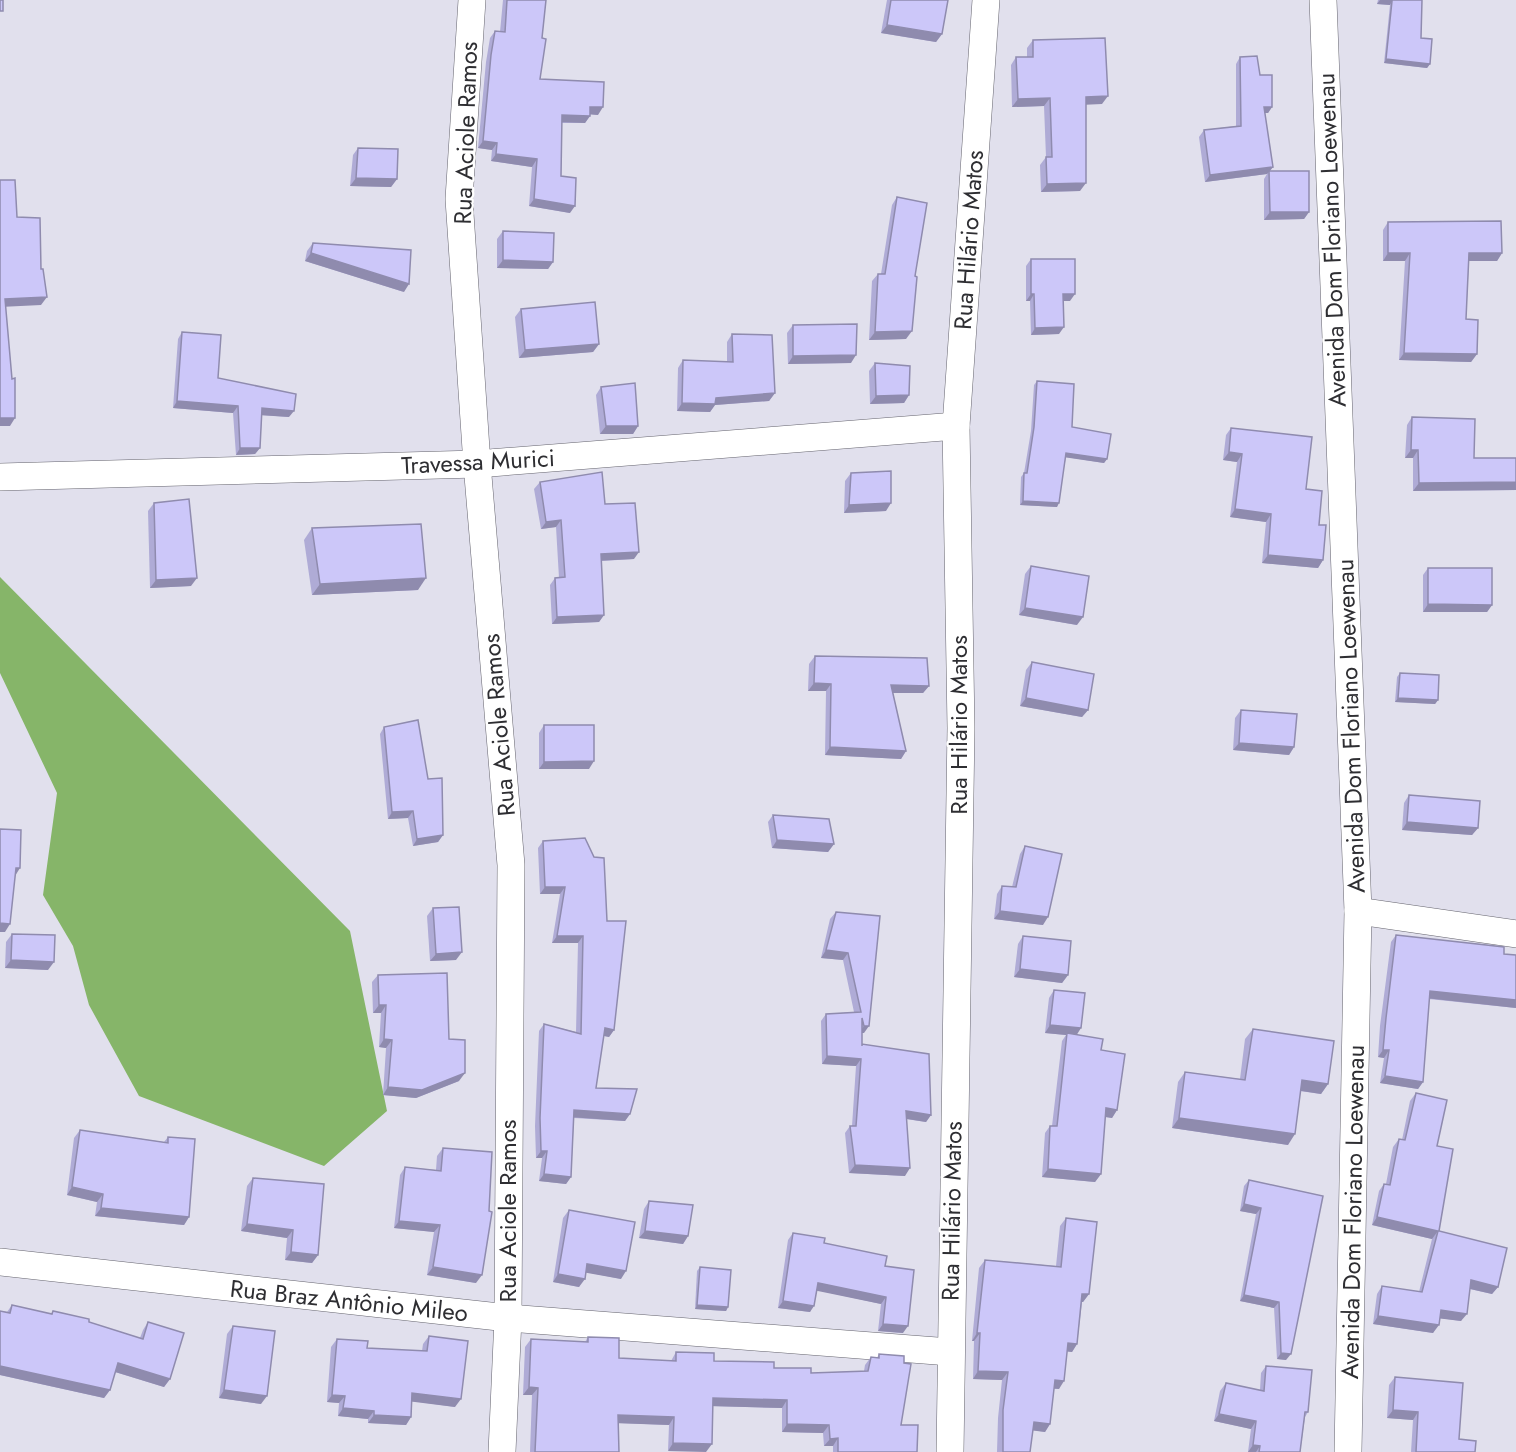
<svg xmlns="http://www.w3.org/2000/svg" width="1516" height="1452" font-family="Jost,sans-serif">
	<style>
		.forest { fill: #86b569 }
		.lines { fill: none; stroke-linecap: round; stroke-linejoin: round }
		.minor-casing { stroke: #65646e; stroke-width: 28 }
		.minor { stroke: #fff; stroke-width: 27 }
		.wall { fill: #afabd6 }
		.shaded-wall { fill: #8f8bae }
		.building { fill: #ccc7f9; stroke: #8f8bae; stroke-width: 1.5 }
		.labels { text-anchor: middle; stroke-width: 4.5; stroke-linejoin: round; paint-order: stroke }
		.street-label { font-size: 24px; fill: #2e2e32; stroke: #fff }
	</style>
	<rect width="100%" height="100%" fill="#e1e0ed"/>
	<!-- forest -->
	<polygon class="forest" points="0,577 350,931 387,1111 324,1166 139,1096 89,1005 73,946 43,895 57,793 0,673"/>
	<g class="lines">
		<defs>
			<g id="minor">
				<polyline points="472,0 459,199 477,464 511,865 508,1318 502,1452"/>
				<polyline points="1323,0 1358,911 1348,1452"/>
				<polyline points="0,477 477,464 956,426"/>
				<polyline points="1358,911 1516,934"/>
				<polyline points="0,1262 508,1318 950,1352"/>
				<polyline points="950,1452 961,728 956,426 986,0"/>
			</g>
		</defs>
		<!-- minor casing -->
		<use href="#minor" class="minor-casing"/>
		<!-- minor -->
		<use href="#minor" class="minor"/>
	</g>
	<!-- wall -->
	<g class="wall">
		<polygon points="503,0 546,0 542,38 540,79 598,115 590,114 590,116 585,123 562,123 561,176 570,213 529,206 532,167 491,161 492,150 478,148 486,62 490,38 495,31 500,32"/>
		<polygon points="887,0 948,0 942,34 936,42 881,33"/>
		<polygon points="1378,0 1422,0 1421,38 1430,64 1427,68 1384,63 1390,5 1377,4"/>
		<polygon points="1033,40 1102,104 1086,104 1080,191 1041,192 1040,165 1046,157 1044,106 1012,107 1011,65 1016,57 1027,57 1027,48"/>
		<polygon points="1240,57 1260,75 1272,107 1268,113 1265,113 1273,167 1270,171 1309,212 1304,219 1264,220 1264,179 1267,174 1205,182 1199,137 1204,130 1236,126 1236,64"/>
		<polygon points="358,148 397,179 391,187 350,186 353,155"/>
		<polygon points="897,197 915,276 906,339 869,340 872,281 878,274 881,274 892,205"/>
		<polygon points="1388,222 1502,253 1497,261 1469,261 1466,319 1477,354 1471,362 1399,360 1405,261 1383,261 1383,230"/>
		<polygon points="503,231 553,262 548,269 497,268 497,239"/>
		<polygon points="313,243 404,292 305,261 307,251"/>
		<polygon points="1031,259 1070,301 1063,301 1059,334 1031,335 1030,301 1026,301 1026,266"/>
		<polygon points="521,309 599,344 593,352 519,358 515,317"/>
		<polygon points="793,325 851,363 788,364 787,333"/>
		<polygon points="182,332 218,378 289,417 262,415 260,448 255,454 236,455 233,413 173,408 178,339"/>
		<polygon points="732,334 775,393 769,401 715,405 710,412 677,411 678,368 683,360 727,362 727,342"/>
		<polygon points="875,363 909,395 904,403 870,404 869,371"/>
		<polygon points="1037,381 1072,427 1107,459 1104,463 1066,457 1057,507 1020,505 1021,477 1024,473 1031,431 1034,385"/>
		<polygon points="601,387 638,426 633,434 600,434 596,395"/>
		<polygon points="1412,417 1474,458 1516,458 1516,490 1413,491 1413,458 1405,458 1407,425"/>
		<polygon points="1231,428 1306,489 1319,525 1323,560 1318,568 1262,563 1266,522 1230,517 1237,462 1223,460 1226,435"/>
		<polygon points="851,473 886,511 844,513 845,481"/>
		<polygon points="540,482 605,504 634,559 601,561 604,615 599,622 552,624 550,585 555,578 559,578 556,527 541,529 534,489"/>
		<polygon points="154,503 191,586 150,588 148,511"/>
		<polygon points="312,528 418,590 312,595 304,540"/>
		<polygon points="1031,566 1077,625 1019,615 1025,574"/>
		<polygon points="1428,568 1492,605 1487,612 1423,612 1423,575"/>
		<polygon points="815,656 929,686 923,693 893,693 906,751 901,759 825,755 826,691 808,691 809,664"/>
		<polygon points="1032,662 1088,710 1082,717 1020,706 1026,670"/>
		<polygon points="1400,673 1438,700 1435,704 1395,702 1397,677"/>
		<polygon points="1241,710 1294,747 1289,755 1233,750 1235,718"/>
		<polygon points="544,725 589,769 539,769 539,733"/>
		<polygon points="384,727 428,779 443,835 438,842 413,846 408,818 388,819 380,734"/>
		<polygon points="1409,795 1478,828 1472,835 1402,830 1404,803"/>
		<polygon points="773,815 834,844 828,852 772,848 768,822"/>
		<polygon points="543,841 607,921 614,1030 609,1037 604,1036 596,1088 630,1114 625,1121 574,1118 571,1177 566,1184 539,1181 542,1158 536,1158 535,1126 539,1031 544,1024 576,1032 578,943 552,943 560,894 540,894 538,848"/>
		<polygon points="1025,846 1043,925 994,919 997,894 1002,886 1012,887 1020,854"/>
		<polygon points="433,908 456,960 430,961 427,916"/>
		<polygon points="836,912 880,916 864,1033 862,1033 862,1044 931,1115 926,1122 906,1119 905,1176 849,1173 845,1133 850,1126 852,1126 856,1066 822,1064 821,1021 826,1014 854,1012 843,960 821,958 830,919"/>
		<polygon points="12,934 48,970 5,968 6,942"/>
		<polygon points="1396,935 1504,954 1516,1008 1429,999 1423,1082 1418,1089 1380,1083 1384,1058 1378,1057 1380,1026 1391,942"/>
		<polygon points="1023,936 1068,975 1062,983 1014,977 1018,944"/>
		<polygon points="378,975 449,1039 459,1081 416,1098 383,1095 386,1048 379,1047 381,1013 373,1013 372,982"/>
		<polygon points="1054,990 1077,1035 1101,1050 1117,1110 1112,1118 1105,1117 1101,1174 1095,1182 1042,1177 1045,1133 1050,1126 1052,1126 1062,1041 1066,1035 1045,1033 1049,998"/>
		<polygon points="1253,1029 1328,1084 1321,1094 1300,1091 1288,1145 1172,1128 1178,1082 1185,1072 1240,1079 1245,1039"/>
		<polygon points="1416,1093 1437,1146 1439,1231 1498,1287 1492,1294 1470,1289 1461,1321 1440,1318 1433,1333 1373,1324 1377,1294 1382,1286 1419,1292 1432,1239 1372,1225 1379,1191 1384,1184 1386,1184 1393,1147 1399,1139 1402,1140 1410,1101"/>
		<polygon points="80,1130 164,1142 168,1137 189,1217 184,1225 95,1216 97,1202 67,1195 74,1138"/>
		<polygon points="443,1148 476,1283 427,1275 434,1232 394,1228 400,1175 405,1167 436,1170 437,1156"/>
		<polygon points="253,1178 318,1255 312,1263 285,1260 287,1238 241,1231 247,1186"/>
		<polygon points="1249,1180 1323,1196 1286,1360 1277,1359 1274,1308 1240,1301 1256,1214 1240,1211 1244,1186"/>
		<polygon points="649,1201 688,1236 683,1244 639,1238 644,1209"/>
		<polygon points="569,1210 621,1279 586,1272 579,1287 553,1282 563,1218"/>
		<polygon points="1066,1218 1089,1294 1083,1302 1082,1302 1077,1344 1072,1352 1067,1351 1059,1389 1054,1389 1050,1424 1045,1432 1033,1430 1030,1452 997,1452 998,1418 1002,1380 973,1379 974,1341 972,1341 979,1268 985,1260 1056,1266 1060,1226"/>
		<polygon points="793,1233 824,1243 885,1266 903,1333 878,1331 881,1304 817,1290 810,1312 778,1308 788,1240"/>
		<polygon points="700,1267 728,1307 726,1311 695,1309 697,1271"/>
		<polygon points="12,1305 51,1314 53,1311 140,1338 143,1330 148,1322 170,1379 164,1387 115,1372 110,1390 104,1398 0,1375 0,1311 7,1312"/>
		<polygon points="233,1326 261,1404 219,1398 227,1334"/>
		<polygon points="429,1336 455,1407 412,1401 411,1417 406,1425 368,1423 368,1419 338,1416 339,1403 327,1402 331,1347 337,1339 367,1348 422,1351 423,1344"/>
		<polygon points="588,1337 619,1358 671,1361 676,1352 714,1361 774,1368 811,1373 864,1371 865,1365 871,1357 877,1358 879,1354 904,1363 901,1425 917,1452 833,1452 833,1446 824,1446 823,1433 782,1432 782,1408 713,1406 668,1451 669,1425 619,1423 619,1452 530,1452 532,1395 523,1395 525,1347 531,1339 585,1342"/>
		<polygon points="1266,1366 1308,1412 1305,1417 1300,1452 1248,1452 1251,1429 1214,1421 1220,1391 1226,1383 1260,1390 1261,1373"/>
		<polygon points="1395,1377 1459,1439 1475,1452 1411,1452 1413,1420 1387,1418 1389,1385"/>
	</g>
	<!-- shaded-wall -->
	<g class="shaded-wall">
		<polygon points="1380,0 1392,1 1390,5 1377,4"/>
		<polygon points="887,25 942,34 936,42 881,33"/>
		<polygon points="1386,59 1430,64 1427,68 1384,63"/>
		<polygon points="1108,96 1102,104 1080,105 1086,97"/>
		<polygon points="1050,98 1044,106 1012,107 1018,99"/>
		<polygon points="590,107 603,107 598,115 585,114"/>
		<polygon points="1264,107 1272,107 1268,113 1259,113"/>
		<polygon points="562,115 590,116 585,123 557,122"/>
		<polygon points="483,141 497,143 492,150 478,148"/>
		<polygon points="496,154 537,159 532,167 491,161"/>
		<polygon points="1273,167 1267,174 1205,182 1210,175"/>
		<polygon points="356,178 397,179 391,187 350,186"/>
		<polygon points="1086,183 1080,191 1041,192 1047,184"/>
		<polygon points="534,199 575,206 570,213 529,206"/>
		<polygon points="1270,212 1309,212 1304,219 1264,220"/>
		<polygon points="311,253 409,284 404,292 305,261"/>
		<polygon points="1388,253 1410,253 1405,261 1383,261"/>
		<polygon points="1469,253 1502,253 1497,261 1464,261"/>
		<polygon points="503,260 553,262 548,269 497,268"/>
		<polygon points="1031,294 1034,294 1030,301 1026,301"/>
		<polygon points="1063,294 1075,294 1070,301 1058,301"/>
		<polygon points="47,297 41,305 0,307 5,299"/>
		<polygon points="1064,327 1059,334 1031,335 1035,328"/>
		<polygon points="912,331 906,339 869,340 875,332"/>
		<polygon points="599,344 593,352 519,358 525,350"/>
		<polygon points="1404,353 1477,354 1471,362 1399,360"/>
		<polygon points="856,355 851,363 788,364 793,356"/>
		<polygon points="775,393 769,401 715,405 710,412 677,411 682,403 716,398"/>
		<polygon points="909,395 904,403 870,404 876,396"/>
		<polygon points="177,401 238,406 233,413 173,408"/>
		<polygon points="262,408 294,411 289,417 258,415"/>
		<polygon points="0,418 15,418 10,426 0,426"/>
		<polygon points="606,426 638,426 633,434 600,434"/>
		<polygon points="240,448 260,448 255,454 236,455"/>
		<polygon points="1411,450 1418,450 1413,458 1405,458"/>
		<polygon points="1229,452 1242,454 1237,462 1223,460"/>
		<polygon points="1066,453 1107,459 1104,463 1063,457"/>
		<polygon points="1516,482 1516,490 1413,491 1419,483"/>
		<polygon points="1023,501 1059,503 1057,507 1020,505"/>
		<polygon points="891,503 886,511 844,513 849,505"/>
		<polygon points="1235,509 1271,514 1266,522 1230,517"/>
		<polygon points="561,520 556,527 541,529 546,522"/>
		<polygon points="639,552 634,559 595,561 601,554"/>
		<polygon points="1268,555 1323,560 1318,568 1262,563"/>
		<polygon points="197,578 191,586 150,588 156,580"/>
		<polygon points="426,578 418,590 312,595 320,584"/>
		<polygon points="1428,604 1492,605 1487,612 1423,612"/>
		<polygon points="1025,608 1083,617 1077,625 1019,615"/>
		<polygon points="604,615 599,622 552,624 557,617"/>
		<polygon points="814,683 831,684 826,691 808,691"/>
		<polygon points="891,685 929,686 923,693 885,693"/>
		<polygon points="1026,698 1088,710 1082,717 1020,706"/>
		<polygon points="1398,698 1438,700 1435,704 1395,702"/>
		<polygon points="1239,743 1294,747 1289,755 1233,750"/>
		<polygon points="830,747 906,751 901,759 825,755"/>
		<polygon points="594,761 589,769 539,769 544,762"/>
		<polygon points="413,811 408,818 388,819 392,812"/>
		<polygon points="1407,822 1478,828 1472,835 1402,830"/>
		<polygon points="443,835 438,842 413,846 417,839"/>
		<polygon points="777,840 834,844 828,852 772,848"/>
		<polygon points="16,868 20,868 15,876"/>
		<polygon points="545,887 565,887 560,894 540,894"/>
		<polygon points="1000,911 1048,917 1043,925 994,919"/>
		<polygon points="0,923 10,924 5,932 0,932"/>
		<polygon points="557,936 583,936 578,943 552,943"/>
		<polygon points="826,950 848,953 843,960 821,958"/>
		<polygon points="462,952 456,960 430,961 436,954"/>
		<polygon points="11,960 54,962 48,970 5,968"/>
		<polygon points="1020,969 1068,975 1062,983 1014,977"/>
		<polygon points="1430,991 1516,1000 1516,1008 1425,998"/>
		<polygon points="379,1005 386,1005 381,1013 373,1013"/>
		<polygon points="1050,1025 1081,1028 1076,1036 1067,1033 1066,1035 1045,1033"/>
		<polygon points="864,1026 869,1026 864,1033 859,1033"/>
		<polygon points="605,1028 614,1030 609,1037 600,1035"/>
		<polygon points="384,1039 392,1040 386,1048 379,1047"/>
		<polygon points="1383,1050 1389,1050 1384,1058 1378,1057"/>
		<polygon points="827,1056 861,1059 856,1066 822,1064"/>
		<polygon points="465,1073 459,1081 416,1098 383,1095 388,1087"/>
		<polygon points="1385,1076 1423,1082 1418,1089 1380,1083"/>
		<polygon points="1302,1080 1328,1084 1321,1094 1295,1090"/>
		<polygon points="1106,1108 1117,1110 1112,1118 1100,1116"/>
		<polygon points="574,1110 630,1114 625,1121 569,1117"/>
		<polygon points="906,1111 931,1115 926,1122 901,1118"/>
		<polygon points="1179,1118 1295,1134 1288,1145 1172,1128"/>
		<polygon points="541,1151 547,1151 542,1158 536,1158"/>
		<polygon points="855,1165 910,1168 905,1176 849,1173"/>
		<polygon points="1048,1169 1101,1174 1095,1182 1042,1177"/>
		<polygon points="544,1174 571,1177 566,1184 539,1181"/>
		<polygon points="72,1187 103,1194 97,1202 67,1195"/>
		<polygon points="1244,1204 1261,1208 1256,1214 1240,1211"/>
		<polygon points="101,1208 189,1217 184,1225 95,1216"/>
		<polygon points="1377,1217 1438,1231 1432,1239 1372,1225"/>
		<polygon points="399,1221 440,1225 434,1232 394,1228"/>
		<polygon points="247,1224 293,1230 287,1238 241,1231"/>
		<polygon points="645,1231 688,1236 683,1244 639,1238"/>
		<polygon points="291,1252 318,1255 312,1263 285,1260"/>
		<polygon points="587,1264 626,1271 621,1279 582,1272"/>
		<polygon points="433,1267 482,1275 476,1283 427,1275"/>
		<polygon points="558,1274 585,1279 579,1287 553,1282"/>
		<polygon points="1471,1280 1498,1287 1492,1294 1466,1288"/>
		<polygon points="818,1283 886,1297 881,1304 813,1290"/>
		<polygon points="1082,1294 1089,1294 1083,1302 1077,1302"/>
		<polygon points="1244,1295 1279,1302 1274,1308 1240,1301"/>
		<polygon points="783,1301 814,1306 810,1312 778,1308"/>
		<polygon points="697,1305 728,1307 726,1311 695,1309"/>
		<polygon points="1441,1310 1467,1314 1461,1321 1436,1318"/>
		<polygon points="1378,1316 1439,1325 1433,1333 1373,1324"/>
		<polygon points="883,1324 908,1326 903,1333 878,1331"/>
		<polygon points="977,1333 980,1333 974,1341 972,1341"/>
		<polygon points="1068,1343 1077,1344 1072,1352 1062,1351"/>
		<polygon points="1281,1353 1291,1354 1286,1360 1277,1359"/>
		<polygon points="118,1363 170,1379 164,1387 112,1371"/>
		<polygon points="0,1366 110,1390 104,1398 0,1375"/>
		<polygon points="978,1371 1008,1372 1002,1380 973,1379"/>
		<polygon points="1055,1380 1064,1381 1059,1389 1050,1388"/>
		<polygon points="529,1387 538,1388 532,1395 523,1395"/>
		<polygon points="224,1390 267,1396 261,1404 219,1398"/>
		<polygon points="412,1393 461,1399 455,1407 407,1401"/>
		<polygon points="332,1395 345,1396 339,1403 327,1402"/>
		<polygon points="713,1398 787,1400 782,1408 707,1406"/>
		<polygon points="343,1408 374,1411 368,1419 338,1416"/>
		<polygon points="1393,1410 1418,1412 1413,1420 1387,1418"/>
		<polygon points="1219,1414 1256,1421 1251,1429 1214,1421"/>
		<polygon points="374,1415 411,1417 406,1425 368,1423"/>
		<polygon points="618,1415 674,1417 669,1425 613,1423"/>
		<polygon points="1034,1422 1050,1424 1045,1432 1029,1430"/>
		<polygon points="787,1424 829,1425 823,1433 782,1432"/>
		<polygon points="838,1438 833,1446 824,1446 830,1439"/>
		<polygon points="673,1443 712,1444 706,1452 668,1451"/>
		<polygon points="1253,1445 1260,1446 1256,1452 1248,1452"/>
	</g>
	<!-- building -->
	<g class="building">
		<rect x="0" y="0" width="3" height="11"/>
		<polygon points="507,0 546,0 542,38 546,39 540,79 604,82 603,107 590,107 590,116 562,115 561,176 576,178 575,206 534,199 537,159 496,154 497,143 483,141 491,55 495,31 505,32"/>
		<polygon points="891,0 948,0 942,34 887,25"/>
		<polygon points="1380,0 1422,0 1421,38 1432,39 1430,64 1386,59 1392,1"/>
		<polygon points="1105,38 1108,96 1086,97 1086,183 1047,184 1046,157 1052,157 1050,98 1018,99 1016,57 1033,57 1033,40"/>
		<polygon points="1257,56 1260,75 1272,75 1272,107 1264,107 1273,167 1210,175 1204,130 1241,126 1240,57"/>
		<polygon points="358,148 398,149 397,179 356,178"/>
		<polygon points="1269,171 1309,171 1309,212 1270,212"/>
		<polygon points="0,180 15,180 17,217 40,218 41,269 43,269 47,297 5,299 12,379 15,378 15,418 0,418"/>
		<polygon points="897,197 927,203 915,276 917,277 912,331 875,332 878,274 885,274"/>
		<polygon points="1501,221 1502,253 1469,253 1466,319 1478,320 1477,354 1404,353 1410,253 1388,253 1388,222"/>
		<polygon points="503,231 554,233 553,262 503,260"/>
		<polygon points="313,243 411,250 409,284 311,253"/>
		<polygon points="1031,259 1075,259 1075,294 1063,294 1064,327 1035,328 1034,294 1031,294"/>
		<polygon points="595,302 599,344 525,350 521,309"/>
		<polygon points="857,324 856,355 793,356 793,325"/>
		<polygon points="182,332 221,335 218,378 296,394 294,411 262,408 260,448 240,448 238,406 177,401"/>
		<polygon points="732,334 772,335 775,393 716,398 715,404 682,403 683,360 733,362"/>
		<polygon points="875,363 910,366 909,395 876,396"/>
		<polygon points="1037,381 1074,384 1072,427 1111,434 1107,459 1066,453 1059,503 1023,501 1024,473 1027,473 1034,427"/>
		<polygon points="635,383 638,426 606,426 601,387"/>
		<polygon points="1412,417 1475,419 1474,458 1516,458 1516,482 1419,483 1418,450 1411,450"/>
		<polygon points="1231,428 1312,437 1306,489 1322,491 1319,525 1326,525 1323,560 1268,555 1271,514 1235,509 1242,454 1229,452"/>
		<polygon points="891,471 891,503 849,505 851,473"/>
		<polygon points="602,472 605,504 635,503 639,552 601,554 604,615 557,617 555,578 565,577 561,520 546,522 540,482"/>
		<polygon points="189,499 197,578 156,580 154,503"/>
		<polygon points="421,524 426,578 320,584 312,528"/>
		<polygon points="1031,566 1089,576 1083,617 1025,608"/>
		<polygon points="1428,568 1492,568 1492,605 1428,604"/>
		<polygon points="815,656 927,658 929,686 891,685 906,751 830,747 831,684 814,683"/>
		<polygon points="1032,662 1094,674 1088,710 1026,698"/>
		<polygon points="1400,673 1439,675 1438,700 1398,698"/>
		<polygon points="1241,710 1297,714 1294,747 1239,743"/>
		<polygon points="418,720 428,779 442,778 443,835 417,839 413,811 392,812 384,727"/>
		<polygon points="544,725 594,725 594,761 544,762"/>
		<polygon points="1409,795 1480,801 1478,828 1407,822"/>
		<polygon points="773,815 829,819 834,844 777,840"/>
		<polygon points="0,829 21,830 20,868 16,868 10,924 0,923"/>
		<polygon points="585,838 594,857 604,858 607,921 626,921 614,1030 605,1028 596,1088 637,1089 630,1114 574,1110 571,1177 544,1174 547,1151 541,1151 540,1118 544,1024 581,1034 583,936 557,936 565,887 545,887 543,841"/>
		<polygon points="1025,846 1062,854 1048,917 1000,911 1002,886 1016,887"/>
		<polygon points="459,907 462,952 436,954 433,908"/>
		<polygon points="836,912 880,916 869,1026 864,1026 862,1018 862,1046 862,1044 929,1054 931,1115 906,1111 910,1168 855,1165 850,1126 856,1126 861,1059 827,1056 826,1014 861,1012 848,953 826,950"/>
		<polygon points="12,934 55,935 54,962 11,960"/>
		<polygon points="1396,935 1504,947 1504,954 1516,955 1516,1000 1430,991 1423,1082 1385,1076 1389,1050 1383,1050 1386,1018"/>
		<polygon points="1023,936 1071,941 1068,975 1020,969"/>
		<polygon points="447,973 449,1039 465,1040 465,1073 422,1090 388,1087 392,1040 384,1039 386,1005 379,1005 378,975"/>
		<polygon points="1054,990 1085,993 1081,1028 1050,1025"/>
		<polygon points="1253,1029 1334,1041 1328,1084 1302,1080 1295,1134 1179,1118 1185,1072 1245,1080"/>
		<polygon points="1067,1033 1103,1039 1101,1050 1125,1054 1117,1110 1106,1108 1101,1174 1048,1169 1050,1126 1057,1126"/>
		<polygon points="1416,1093 1447,1100 1437,1146 1453,1149 1439,1231 1507,1248 1498,1287 1471,1280 1467,1314 1441,1310 1439,1325 1378,1316 1382,1286 1422,1292 1438,1231 1377,1217 1384,1184 1390,1185 1399,1139 1405,1140"/>
		<polygon points="80,1130 168,1143 168,1137 195,1139 189,1217 101,1208 103,1194 72,1187"/>
		<polygon points="443,1148 492,1152 489,1211 492,1212 482,1275 433,1267 440,1225 399,1221 405,1167 441,1171"/>
		<polygon points="253,1178 324,1184 318,1255 291,1252 293,1230 247,1224"/>
		<polygon points="1249,1180 1323,1196 1291,1354 1281,1353 1279,1302 1244,1295 1261,1208 1244,1204"/>
		<polygon points="649,1201 693,1205 688,1236 645,1231"/>
		<polygon points="569,1210 635,1222 626,1271 587,1264 585,1279 558,1274"/>
		<polygon points="1066,1218 1097,1222 1089,1294 1082,1294 1077,1344 1068,1343 1064,1381 1055,1380 1050,1424 1034,1422 1030,1452 1003,1452 1003,1410 1008,1372 978,1371 980,1333 977,1333 985,1260 1061,1267"/>
		<polygon points="793,1233 825,1238 824,1243 887,1256 885,1266 914,1270 908,1326 883,1324 886,1297 818,1283 814,1306 783,1301"/>
		<polygon points="700,1267 731,1270 728,1307 697,1305"/>
		<polygon points="12,1305 52,1314 53,1311 89,1319 89,1322 143,1339 148,1322 184,1333 170,1379 118,1363 110,1390 0,1366 0,1311 10,1313"/>
		<polygon points="233,1326 275,1331 267,1396 224,1390"/>
		<polygon points="429,1336 468,1341 461,1399 412,1393 411,1417 374,1415 374,1411 343,1408 345,1396 332,1395 337,1339 368,1341 367,1348 427,1351"/>
		<polygon points="588,1337 619,1338 619,1358 676,1361 676,1352 714,1353 714,1361 774,1362 774,1368 811,1368 811,1373 868,1371 871,1357 879,1358 879,1354 904,1356 904,1363 911,1364 901,1425 918,1425 917,1452 838,1452 838,1438 830,1439 829,1425 787,1424 787,1400 713,1398 712,1444 673,1443 674,1417 618,1415 619,1452 535,1452 538,1388 529,1387 531,1339 588,1342"/>
		<polygon points="1266,1366 1312,1370 1308,1412 1305,1412 1300,1452 1259,1452 1260,1446 1253,1445 1256,1421 1219,1414 1226,1383 1264,1391"/>
		<polygon points="1395,1377 1463,1383 1459,1439 1476,1441 1475,1452 1416,1452 1418,1412 1393,1410"/>
	</g>
	<g class="labels">
		<!-- street labels -->
		<g class="street-label">
			<text transform="translate(466 133) rotate(-88)" y="8">Rua Aciole Ramos</text>
			<text transform="translate(969 240) rotate(-86)" y="8">Rua Hilário Matos</text>
			<text transform="translate(1332 240) rotate(-92)" y="8">Avenida Dom Floriano Loewenau</text>
			<text transform="translate(478 462) rotate(-3)" y="8">Travessa Murici</text>
			<text transform="translate(499 725) rotate(-95)" y="8">Rua Aciole Ramos</text>
			<text transform="translate(959 725) rotate(-90)" y="8">Rua Hilário Matos</text>
			<text transform="translate(1351 726) rotate(-92)" y="8">Avenida Dom Floriano Loewenau</text>
			<text transform="translate(508 1211) rotate(-90)" y="8">Rua Aciole Ramos</text>
			<text transform="translate(952 1211) rotate(-89)" y="8">Rua Hilário Matos</text>
			<text transform="translate(1353 1212) rotate(-89)" y="8">Avenida Dom Floriano Loewenau</text>
			<text transform="translate(349 1301) rotate(6)" y="8">Rua Braz Antônio Mileo</text>
		</g>
	</g>
</svg>
